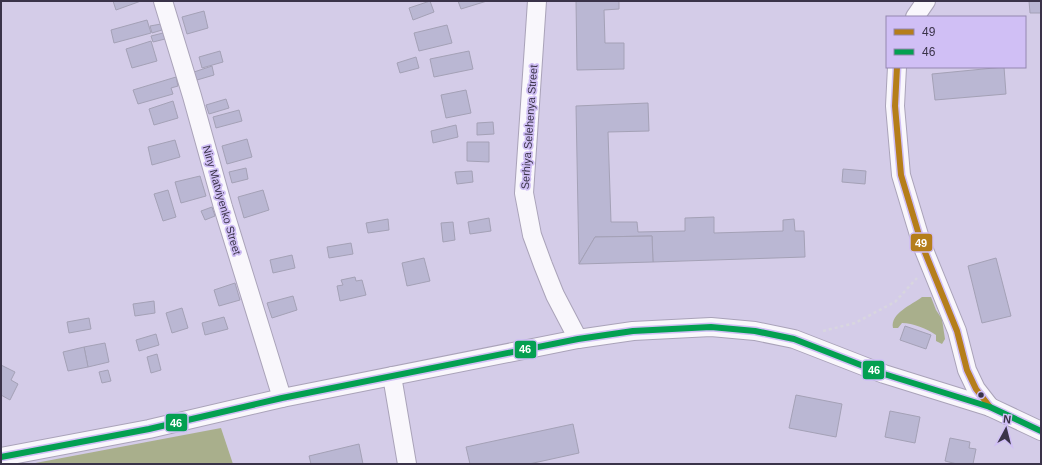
<svg xmlns="http://www.w3.org/2000/svg" width="1042" height="465" font-family="Arial,sans-serif">
	<style>
		.forest { fill: #a9af8c }
		.building { fill: #bab7d3; stroke: #a4a1b6 }
		.lines { fill: none; stroke-linecap: round; stroke-linejoin: round }
		.minor-casing { stroke: #aaa3b9; stroke-width: 20 }
		.path { stroke: #d8d6df; stroke-width: 2.5; stroke-dasharray: 3 3; stroke-linecap: butt }
		.minor { stroke: #f9f7fc; stroke-width: 18 }
		.bus-1-casing { stroke: #d0bff5; stroke-width: 9 }
		.bus-2-casing { stroke: #d0bff5; stroke-width: 9 }
		.bus-1 { stroke: #b57e1a; stroke-width: 6 }
		.bus-2 { stroke: #03a051; stroke-width: 6 }
		.bus-dot { fill: #3a3349; stroke: #d0bff5; stroke-width: 1.5 }
		.labels { text-anchor: middle; stroke-width: 3.5; stroke-linejoin: round; paint-order: stroke }
		.street-label { font-size: 11px; fill: #3a3349; stroke: #d0bff5 }
		.line-badge { stroke: #d0bff5; stroke-width: 1.5 }
		.badge-label { font-size: 11px; text-anchor: middle; font-weight: bold; fill: #fff }
	</style>
	<rect width="100%" height="100%" fill="#d4cce8"/>
	<!-- forest -->
	<g class="forest">
		<path d="M922 297H931L936 310 942 319 945 339 942 344 936 341V335C927 329 913 323 902 323L898 328H893C890 313 912 305 922 297Z"/>
		<polygon points="221,428 233,464 30,464"/>
	</g>
	<!-- building -->
	<g class="building">
		<polygon points="113,1 141,1 116,10"/>
		<polygon points="430,1 434,12 413,20 409,8"/>
		<polygon points="458,1 487,1 461,9"/>
		<polygon points="576,1 619,1 619,9 604,10 605,43 624,43 624,69 577,70"/>
		<polygon points="1029,1 1041,1 1041,13 1030,13"/>
		<polygon points="204,11 208,28 187,34 182,17"/>
		<polygon points="147,20 151,33 114,43 111,30"/>
		<polygon points="161,24 162,30 152,33 150,26"/>
		<polygon points="447,25 452,43 419,51 414,33"/>
		<polygon points="163,33 165,39 153,42 151,36"/>
		<polygon points="151,41 157,61 132,68 126,49"/>
		<polygon points="220,51 223,62 202,68 199,57"/>
		<polygon points="469,51 473,69 434,77 430,59"/>
		<polygon points="416,57 419,68 400,73 397,63"/>
		<polygon points="212,66 214,75 197,80 194,72"/>
		<polygon points="1004,67 1006,94 935,100 932,74"/>
		<polygon points="176,77 178,86 171,88 173,94 138,104 133,90"/>
		<polygon points="466,90 471,113 446,118 441,95"/>
		<polygon points="226,99 229,108 209,114 206,105"/>
		<polygon points="173,101 178,118 154,125 149,109"/>
		<polygon points="648,103 649,131 608,132 611,222 637,222 638,232 685,231 685,218 714,217 714,233 783,231 783,220 794,219 795,231 804,231 805,257 653,262 652,236 595,237 579,264 576,106"/>
		<polygon points="239,110 242,121 216,128 213,117"/>
		<polygon points="493,122 494,134 477,135 477,123"/>
		<polygon points="456,125 458,137 433,143 431,131"/>
		<polygon points="247,139 252,157 227,164 222,146"/>
		<polygon points="175,140 180,157 152,165 148,147"/>
		<polygon points="467,142 489,142 489,162 467,161"/>
		<polygon points="246,168 248,179 232,183 229,172"/>
		<polygon points="843,169 866,171 865,184 842,182"/>
		<polygon points="472,171 473,182 457,184 455,172"/>
		<polygon points="200,176 206,196 181,203 175,182"/>
		<polygon points="168,190 176,217 163,221 154,194"/>
		<polygon points="263,190 269,210 244,218 238,197"/>
		<polygon points="212,207 215,216 205,220 201,211"/>
		<polygon points="489,218 491,231 470,234 468,222"/>
		<polygon points="388,219 389,230 368,233 366,223"/>
		<polygon points="453,222 455,240 443,242 441,223"/>
		<polygon points="652,236 653,262 579,264 595,237"/>
		<polygon points="351,243 353,254 329,258 327,247"/>
		<polygon points="292,255 295,268 273,273 270,260"/>
		<polygon points="424,258 430,281 407,286 402,263"/>
		<polygon points="996,258 1011,316 982,323 968,266"/>
		<polygon points="355,277 356,281 362,280 366,295 340,301 337,286 343,285 341,280"/>
		<polygon points="235,283 240,300 219,306 214,290"/>
		<polygon points="293,296 297,310 272,318 267,303"/>
		<polygon points="154,301 155,313 135,316 133,304"/>
		<polygon points="182,308 188,328 172,333 166,313"/>
		<polygon points="224,317 228,329 205,335 202,323"/>
		<polygon points="89,318 91,329 69,333 67,322"/>
		<polygon points="905,326 931,335 926,349 900,340"/>
		<polygon points="156,334 159,345 139,351 136,340"/>
		<polygon points="105,343 109,362 88,367 84,347"/>
		<polygon points="84,347 88,367 68,371 63,352"/>
		<polygon points="157,354 161,370 151,373 147,357"/>
		<polygon points="1,365 15,372 11,380 18,384 10,400 1,395"/>
		<polygon points="108,370 111,381 102,383 99,372"/>
		<polygon points="796,395 842,404 836,437 789,428"/>
		<polygon points="890,411 920,417 915,443 885,437"/>
		<polygon points="573,424 579,453 529,464 470,464 466,447"/>
		<polygon points="950,438 970,442 969,448 976,449 973,464 957,464 945,461"/>
		<polygon points="359,444 363,464 311,464 309,456"/>
	</g>
	<g class="lines">
		<defs>
			<g id="minor">
				<polyline points="163,1 192,96 223,207 282,398"/>
				<polyline points="537,1 524,193 532,235 543,265 555,295 578,339"/>
				<polyline points="915,17 926,1"/>
				<polyline points="897,67 895,106 901,175 922,245 957,331 967,370 976,389 990,407"/>
				<polyline points="392,376 407,464"/>
				<polyline points="1,457 149,429 282,398 578,339 633,331 711,327 755,331 794,339 884,374 990,407 1041,431"/>
			</g>
		</defs>
		<!-- minor casing -->
		<use href="#minor" class="minor-casing"/>
		<!-- path -->
		<polyline class="path" points="823,331 855,323 895,302 917,278"/>
		<!-- minor -->
		<use href="#minor" class="minor"/>
		<defs>
			<polyline id="bus-1" points="897,67 895,106 901,175 922,245 957,331 967,370 976,389 990,407"/>
			<polyline id="bus-2" points="1,457 149,429 282,398 578,339 633,331 711,327 755,331 794,339 884,374 990,407 1041,431"/>
		</defs>
		<!-- bus-1 casing -->
		<use href="#bus-1" class="bus-1-casing"/>
		<!-- bus-2 casing -->
		<use href="#bus-2" class="bus-2-casing"/>
		<!-- bus-1 -->
		<use href="#bus-1" class="bus-1"/>
		<!-- bus-2 -->
		<use href="#bus-2" class="bus-2"/>
	</g>
	<!-- markers -->
	<circle class="bus-dot" cx="981" cy="395" r="3.5"/>
	<g class="labels">
		<!-- street labels -->
		<g class="street-label">
			<text transform="translate(529 127) rotate(-86)" y="4">Serhiya Selehenya Street</text>
			<text transform="translate(222 200) rotate(74)" y="4">Niny Matviyenko Street</text>
		</g>
	</g>
	<g class="line-badge">
		<rect x="910" y="233" width="23" height="19" rx="4" fill="#b57e1a"/>
		<rect x="514" y="340" width="23" height="19" rx="4" fill="#03a051"/>
		<rect x="862" y="360" width="23" height="20" rx="4" fill="#03a051"/>
		<rect x="165" y="413" width="23" height="19" rx="4" fill="#03a051"/>
	</g>
	<g class="badge-label">
		<text x="921" y="247">49</text>
		<text x="525" y="353">46</text>
		<text x="874" y="374">46</text>
		<text x="176" y="427">46</text>
	</g>
	<!-- border -->
	<rect width="1042" height="465" fill="none" stroke="#3a3349" stroke-width="4"/>
	<!-- legend -->
	<rect x="886" y="16" width="140" height="52" fill="#d0bff5" stroke="#9487b0"/>
	<rect x="894" y="29" width="20" height="6" fill="#b57e1a" stroke="#9487b0"/>
	<text x="922" y="36" font-size="12" fill="#3a3349">49</text>
	<rect x="894" y="49" width="20" height="6" fill="#03a051" stroke="#9487b0"/>
	<text x="922" y="56" font-size="12" fill="#3a3349">46</text>
	<!-- north arrow -->
	<g transform="translate(1006 429) rotate(7)" stroke="#d0bff5" stroke-width="3" paint-order="stroke">
	<path d="M0-3L7 15L0 10L-7 15Z" fill="#3a3349"/>
	<text y="-6" font-size="11" font-weight="bold" text-anchor="middle" fill="#3a3349">N</text>
	</g>
</svg>
